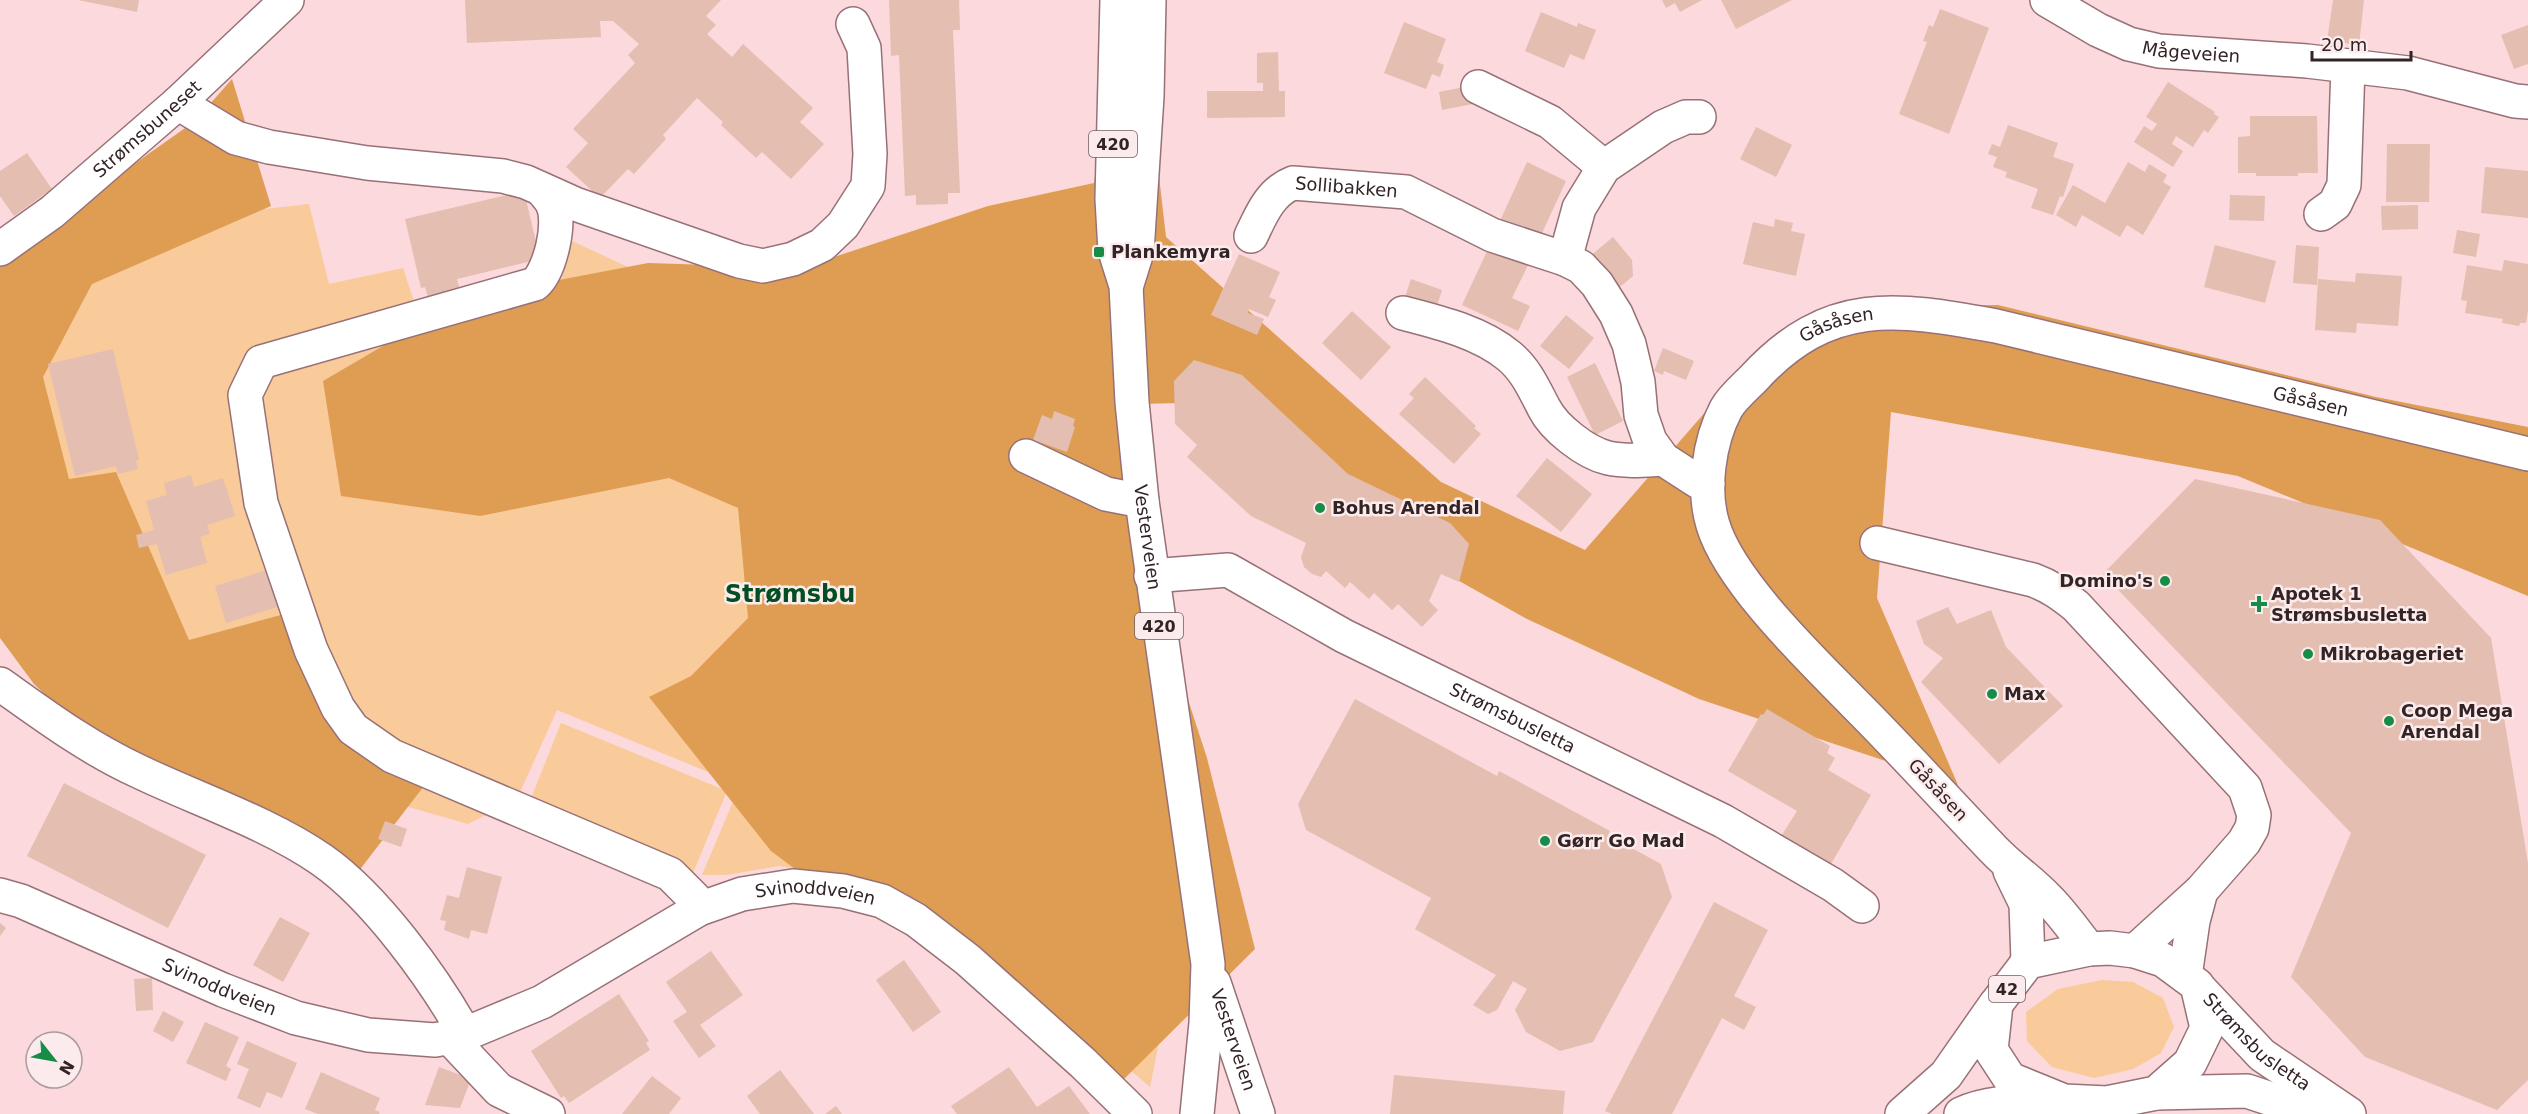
<svg xmlns="http://www.w3.org/2000/svg" width="2528" height="1114" font-family="'DejaVu Sans',sans-serif">
	<style>
		.green { fill: #f9ca9a }
		.forest { fill: #df9d53 }
		.building { fill: #e4beb1 }
		.lines { fill: none; stroke-linecap: round; stroke-linejoin: round }
		.street-casing { stroke: #977176; stroke-width: 36 }
		.secondary-casing { stroke: #977176; stroke-width: 36 }
		.primary-casing { stroke: #977176; stroke-width: 36 }
		.street { stroke: #fff; stroke-width: 33 }
		.secondary { stroke: #fff; stroke-width: 33 }
		.primary { stroke: #fff; stroke-width: 33 }
		.poi-dot { fill: #168c47; stroke: #fcebec; stroke-width: 2 }
		.labels { text-anchor: middle; stroke-width: 5; stroke-linejoin: round; paint-order: stroke }
		.shield { fill: #fcebec; stroke: #6f5f60; stroke-width: 1.5 }
		.shield-label { font-size: 16px; font-weight: bold; fill: #322324 }
		.street-label { font-size: 18px; fill: #322324; stroke: #fcebec }
		.poi-label { font-size: 18px; font-weight: bold; fill: #322324; stroke: #fcebec; text-anchor: start }
		.district-label { font-size: 24px; font-weight: bold; fill: #004e22; stroke: #fcebec }
	</style>
	<rect width="100%" height="100%" fill="#fbd9dc"/>
	<!-- green -->
	<g class="green">
		<polygon points="309,204 329,284 403,268 424,332 546,304 572,241 714,307 1166,1007 1150,1087 959,923 836,874 779,866 727,875 702,875 740,785 557,710 517,799 468,824 241,759 170,756 0,297 179,219"/>
		<polygon points="561,723 727,791 693,873 528,806"/>
		<polygon points="2102,980 2133,982 2163,998 2174,1027 2161,1053 2133,1069 2094,1078 2052,1067 2027,1041 2026,1012 2058,989"/>
	</g>
	<!-- forest -->
	<g class="forest">
		<polygon points="1130,0 1151,107 1166,237 1441,482 1585,550 1714,402 1846,307 1998,305 2376,397 2528,427 2528,596 2238,476 1891,412 1877,598 1958,785 1699,699 1527,619 1354,522 1183,403 1136,404 1146,571 1207,758 1255,949 1117,1086 1034,1001 863,911 843,905 771,851 649,697 691,676 748,618 738,508 669,478 480,516 341,496 323,381 465,298 648,263 801,268 988,206 1094,183"/>
		<polygon points="232,79 271,206 92,284 43,377 69,479 116,472 189,640 292,612 330,704 427,782 355,876 108,755 34,684 0,638 0,255 45,227 195,121"/>
	</g>
	<!-- building -->
	<g class="building">
		<polygon points="78,0 139,0 137,12"/>
		<polygon points="465,0 721,0 706,16 716,25 707,34 732,57 743,44 813,108 800,122 824,144 791,179 762,152 756,158 721,125 723,122 697,98 663,135 666,139 634,174 628,169 600,198 566,167 588,143 573,129 635,63 628,55 639,44 613,21 600,21 601,37 467,43"/>
		<polygon points="889,0 959,0 960,30 953,30 960,193 948,193 948,204 916,205 916,195 905,196 899,55 891,56"/>
		<polygon points="1662,0 1702,0 1680,12 1675,3 1666,8"/>
		<polygon points="1721,0 1792,0 1736,29"/>
		<polygon points="2333,0 2364,0 2359,45 2327,41"/>
		<polygon points="1940,9 1989,28 1949,134 1899,114 1927,42 1923,41 1929,25 1933,27"/>
		<polygon points="1541,12 1577,27 1578,23 1596,30 1584,60 1570,54 1564,68 1525,51"/>
		<polygon points="1404,22 1446,39 1437,62 1444,65 1440,77 1432,74 1426,89 1384,73"/>
		<polygon points="2528,25 2528,64 2514,69 2501,35"/>
		<polygon points="1278,52 1279,91 1285,91 1285,117 1207,118 1207,91 1263,91 1263,83 1257,83 1257,53"/>
		<polygon points="2168,82 2215,112 2214,114 2219,117 2208,133 2204,130 2193,147 2176,136 2172,144 2183,151 2173,167 2134,142 2144,126 2152,131 2157,124 2146,117"/>
		<polygon points="1469,86 1473,104 1442,110 1439,92"/>
		<polygon points="2250,116 2317,116 2318,173 2298,173 2298,176 2256,176 2256,173 2238,173 2238,137 2250,136"/>
		<polygon points="2008,125 2058,143 2053,157 2074,164 2063,197 2060,196 2053,215 2031,208 2038,189 2005,177 2007,172 1993,167 1997,157 1988,154 1992,144 2000,147"/>
		<polygon points="1756,127 1792,145 1776,177 1740,159"/>
		<polygon points="2387,144 2430,144 2429,202 2386,202"/>
		<polygon points="27,153 52,189 14,216 0,196 0,171"/>
		<polygon points="1527,162 1566,181 1538,242 1499,223"/>
		<polygon points="2128,162 2145,172 2149,164 2167,175 2163,182 2171,187 2143,235 2127,225 2120,237 2082,215 2076,227 2056,215 2073,185 2105,203"/>
		<polygon points="2485,167 2528,171 2528,218 2481,213"/>
		<polygon points="524,191 540,259 457,279 461,294 429,301 425,287 421,288 405,219"/>
		<polygon points="2230,195 2265,196 2264,221 2229,220"/>
		<polygon points="2418,205 2418,229 2382,230 2381,206"/>
		<polygon points="1775,219 1793,223 1791,231 1805,234 1796,276 1743,264 1753,222 1774,227"/>
		<polygon points="2457,230 2480,234 2476,257 2453,253"/>
		<polygon points="1613,237 1632,260 1633,276 1615,291 1588,258"/>
		<polygon points="1490,245 1529,263 1512,298 1530,306 1518,331 1462,305"/>
		<polygon points="2215,245 2276,261 2265,303 2204,287"/>
		<polygon points="2296,245 2319,247 2317,285 2293,283"/>
		<polygon points="1239,254 1280,272 1269,297 1276,300 1268,317 1249,309 1248,313 1264,319 1257,335 1211,315"/>
		<polygon points="2504,260 2528,264 2528,310 2526,323 2520,323 2519,326 2502,323 2503,319 2465,313 2467,301 2461,300 2467,265 2502,271"/>
		<polygon points="2356,273 2402,276 2398,326 2357,323 2356,333 2315,330 2318,279 2355,282"/>
		<polygon points="1411,279 1442,290 1436,309 1405,297"/>
		<polygon points="1352,311 1391,347 1361,380 1322,343"/>
		<polygon points="1566,315 1594,338 1569,369 1540,346"/>
		<polygon points="1663,348 1694,361 1686,380 1664,371 1663,375 1654,371"/>
		<polygon points="113,349 139,460 136,461 138,469 118,474 116,466 75,476 48,364"/>
		<polygon points="1194,360 1242,375 1348,474 1450,523 1469,544 1459,582 1441,574 1429,601 1438,610 1422,627 1398,604 1392,610 1374,593 1369,599 1350,582 1345,588 1326,571 1321,577 1312,574 1304,567 1301,557 1306,543 1251,516 1187,457 1197,445 1175,424 1174,381"/>
		<polygon points="1595,363 1623,421 1595,435 1567,377"/>
		<polygon points="1425,377 1476,426 1474,428 1481,434 1454,464 1399,414 1414,398 1409,394"/>
		<polygon points="1054,411 1075,419 1073,426 1075,427 1067,452 1033,440 1042,415 1052,419"/>
		<polygon points="1547,458 1592,494 1561,532 1516,496"/>
		<polygon points="191,475 194,487 223,478 235,516 207,525 210,534 200,537 207,563 166,575 157,544 139,548 136,535 154,530 146,501 167,495 164,483"/>
		<polygon points="2195,479 2380,520 2491,638 2528,863 2528,1080 2497,1110 2365,1057 2291,977 2351,833 2103,574"/>
		<polygon points="277,567 287,604 226,623 215,586"/>
		<polygon points="1948,607 1957,624 1991,610 2006,647 2063,706 1999,764 1921,682 1943,658 1924,644 1916,621"/>
		<polygon points="1355,699 1497,776 1499,771 1610,831 1608,835 1661,864 1672,897 1593,1042 1560,1051 1526,1032 1515,1010 1527,989 1513,981 1497,1010 1488,1014 1473,1005 1496,975 1415,929 1431,898 1306,830 1298,804"/>
		<polygon points="1767,709 1830,746 1827,753 1835,758 1828,770 1871,795 1831,864 1782,835 1797,811 1728,771 1761,714 1763,715"/>
		<polygon points="64,783 206,855 168,928 27,856"/>
		<polygon points="385,821 407,829 401,847 378,839"/>
		<polygon points="467,867 502,877 487,934 471,930 469,939 444,930 446,921 440,920 447,895 459,898"/>
		<polygon points="1714,902 1768,930 1734,996 1756,1007 1744,1030 1722,1018 1672,1114 1612,1114 1605,1111"/>
		<polygon points="280,917 310,933 283,982 253,965"/>
		<polygon points="0,923 6,928 0,936"/>
		<polygon points="711,951 743,995 700,1025 716,1046 699,1058 673,1021 687,1012 666,982"/>
		<polygon points="904,960 941,1012 913,1032 876,980"/>
		<polygon points="152,978 153,1010 136,1011 134,979"/>
		<polygon points="619,994 649,1041 646,1043 650,1050 569,1103 564,1096 561,1098 531,1051"/>
		<polygon points="163,1011 184,1022 173,1042 153,1031"/>
		<polygon points="205,1022 239,1037 226,1066 231,1069 226,1081 186,1063"/>
		<polygon points="247,1041 297,1063 282,1098 267,1092 260,1108 237,1098 249,1069 237,1064"/>
		<polygon points="439,1067 471,1079 460,1108 425,1105"/>
		<polygon points="1009,1067 1037,1107 1069,1086 1090,1114 957,1114 951,1106"/>
		<polygon points="780,1070 814,1114 760,1114 747,1096"/>
		<polygon points="321,1072 380,1098 375,1110 380,1112 379,1114 318,1114 305,1109"/>
		<polygon points="1394,1075 1565,1091 1563,1114 1390,1114"/>
		<polygon points="652,1076 681,1098 669,1114 622,1114"/>
		<polygon points="836,1106 842,1114 825,1114"/>
	</g>
	<g class="lines">
		<defs>
			<g id="street">
				<path id="s1" d="M2047 0 2098 30 2129 44 2159 51 2307 61 2408 73 2515 101 2528 102"/>
				<polyline points="1478,87 1550,122 1604,167"/>
				<polyline points="178,103 236,138 269,147 367,163 503,176 526,182 575,204 739,261 763,266 793,259 822,245 843,225 868,186 870,154 864,48 853,24"/>
				<path d="M543 191C546 195 550 199 552 203 562 222 550 271 535 284L261 362 245 395 261 503 311 650 338 708 353 729 392 756 670 874 694 898 699 909"/>
				<polyline points="2321,214 2335,204 2344,185 2348,66"/>
				<path id="s2" d="M1251 236C1261 215 1270 192 1293 183L1406 192 1492 235 1565 259 1581 267 1597 284 1616 314 1629 344 1638 382 1641 415 1650 441 1663 459 1697 481 1708 484"/>
				<path id="s3" d="M0 249 52 212 178 103 287 0"/>
				<polyline points="1565,259 1579,208 1604,167 1663,127 1686,117 1699,117"/>
				<path d="M1403 313C1438 322 1480 332 1509 356 1526 370 1534 389 1544 408 1554 428 1586 453 1608 458 1626 462 1645 460 1663 459"/>
				<polyline points="1026,456 1106,494 1142,501"/>
				<path d="M1877 543 2033 580C2050 586 2062 595 2076 606L2245 788 2254 815 2252 828 2244 842 2201 891 2135 951"/>
				<path id="s4" d="M1151 576 1228 570 1344 636 1723 821 1833 885 1862 906"/>
				<path d="M0 684C45 716 88 748 138 771 196 799 269 823 322 860 375 897 433 977 465 1034"/>
				<path id="s5" d="M0 895 21 901 223 990 296 1018 368 1035 435 1040 465 1034 542 1002 699 909 742 894 793 886 843 891 882 901 916 920 968 960 1083 1063 1135 1114"/>
				<polyline points="2185,976 2193,921 2201,891"/>
				<polyline points="449,1037 499,1090 548,1114"/>
			</g>
			<g id="secondary">
				<polyline points="2010,871 2026,904 2028,962"/>
				<path id="s6" d="M2089 949C2076 933 2063 914 2048 899 2031 881 2010 867 1993 849 1947 801 1902 751 1855 704 1813 661 1730 582 1713 525 1702 490 1709 441 1726 409 1732 398 1744 388 1753 379 1829 296 1896 308 1996 326L2528 454"/>
			</g>
			<g id="primary">
				<path id="s7" d="M1117 0 1112 199 1115 251 1126 286 1132 402 1142 501 1208 964 1206 1023 1197 1114"/>
				<polyline points="1127,284 1137,252 1147,96 1149,0"/>
				<polygon points="2110,948 2135,951 2163,960 2197,985 2207,1028 2190,1063 2156,1093 2107,1103 2064,1101 2010,1079 1991,1050 1996,1004 2028,962 2089,949"/>
				<path id="s8" d="M1214 983 1258 1114"/>
				<path id="s9" d="M2198 987 2262 1055 2349 1114"/>
				<polyline points="2156,1093 2247,1091 2316,1114"/>
				<polyline points="1902,1114 1946,1075 1995,1005"/>
				<path d="M1961 1114C1989 1101 2020 1102 2050 1101"/>
			</g>
		</defs>
		<!-- street casing -->
		<use href="#street" class="street-casing"/>
		<!-- secondary casing -->
		<use href="#secondary" class="secondary-casing"/>
		<!-- primary casing -->
		<use href="#primary" class="primary-casing"/>
		<!-- street -->
		<use href="#street" class="street"/>
		<!-- secondary -->
		<use href="#secondary" class="secondary"/>
		<!-- primary -->
		<use href="#primary" class="primary"/>
	</g>
	<!-- markers -->
	<g class="poi-dot">
		<rect x="1093" y="246" width="12" height="12" rx="3"/>
		<circle cx="1320" cy="508" r="6"/>
		<circle cx="2165" cy="581" r="6"/>
		<path d="M2256 595h6v6h6v6h-6v6h-6v-6h-6v-6h6z"/>
		<circle cx="2308" cy="654" r="6"/>
		<circle cx="1992" cy="694" r="6"/>
		<circle cx="2389" cy="721" r="6"/>
		<circle cx="1545" cy="841" r="6"/>
	</g>
	<g class="labels">
		<!-- shield labels -->
		<g class="shield">
			<rect x="1089" y="131" width="48" height="26" rx="4.5"/>
			<rect x="1135" y="613" width="48" height="26" rx="4.5"/>
			<rect x="1989" y="976" width="36" height="26" rx="4.5"/>
		</g>
		<g class="shield-label">
			<text x="1113" y="150">420</text>
			<text x="1159" y="632">420</text>
			<text x="2007" y="995">42</text>
		</g>
		<!-- street labels -->
		<g class="street-label">
			<text dy="6" stroke="none"><textPath href="#s1" startOffset="156">Mågeveien</textPath></text>
			<text dy="6" stroke="none"><textPath href="#s3" startOffset="190">Strømsbuneset</textPath></text>
			<text dy="6" stroke="none"><textPath href="#s2" startOffset="123">Sollibakken</textPath></text>
			<text dy="6" stroke="none"><textPath href="#s6" startOffset="831">Gåsåsen</textPath></text>
			<text dy="6" stroke="none"><textPath href="#s6" startOffset="1317">Gåsåsen</textPath></text>
			<text dy="6" stroke="none"><textPath href="#s7" startOffset="540">Vesterveien</textPath></text>
			<text dy="6" stroke="none"><textPath href="#s4" startOffset="398">Strømsbusletta</textPath></text>
			<text transform="translate(1938 790) rotate(47)" y="6">Gåsåsen</text>
			<text dy="6" stroke="none"><textPath href="#s5" startOffset="878">Svinoddveien</textPath></text>
			<text dy="6" stroke="none"><textPath href="#s5" startOffset="238">Svinoddveien</textPath></text>
			<text dy="6" stroke="none"><textPath href="#s8" startOffset="60">Vesterveien</textPath></text>
			<text dy="6" stroke="none"><textPath href="#s9" startOffset="81">Strømsbusletta</textPath></text>
		</g>
		<!-- poi labels -->
		<g class="poi-label">
			<text x="1111" y="258">Plankemyra</text>
			<text x="1332" y="514">Bohus Arendal</text>
			<text x="2153" y="587" text-anchor="end">Domino's</text>
			<text x="2271" y="600">Apotek 1<tspan x="2271" dy="21">Strømsbusletta</tspan></text>
			<text x="2320" y="660">Mikrobageriet</text>
			<text x="2004" y="700">Max</text>
			<text x="2401" y="717">Coop Mega<tspan x="2401" dy="21">Arendal</tspan></text>
			<text x="1557" y="847">Gørr Go Mad</text>
		</g>
		<!-- district labels -->
		<g class="district-label">
			<text x="790" y="602">Strømsbu</text>
		</g>
	</g>
	<!-- north arrow -->
	<g transform="translate(54 1060) rotate(121)"><circle r="28" fill="#fcebec" stroke="#ab9b9c" stroke-width="1.5"/>
	<path d="M0-4.5L10 22L0 15L-10 22Z" fill="#168c47"/>
	<text y="-9" font-size="16" font-weight="bold" text-anchor="middle" fill="#322324">N</text>
	</g>
	<!-- scale -->
	<path d="M2312 51v9h99v-9" fill="none" stroke="#322324" stroke-width="3"/>
	<text x="2321" y="51" font-size="18" fill="#322324" stroke="#fcebec" stroke-width="4.5" paint-order="stroke">20 m</text>
</svg>
